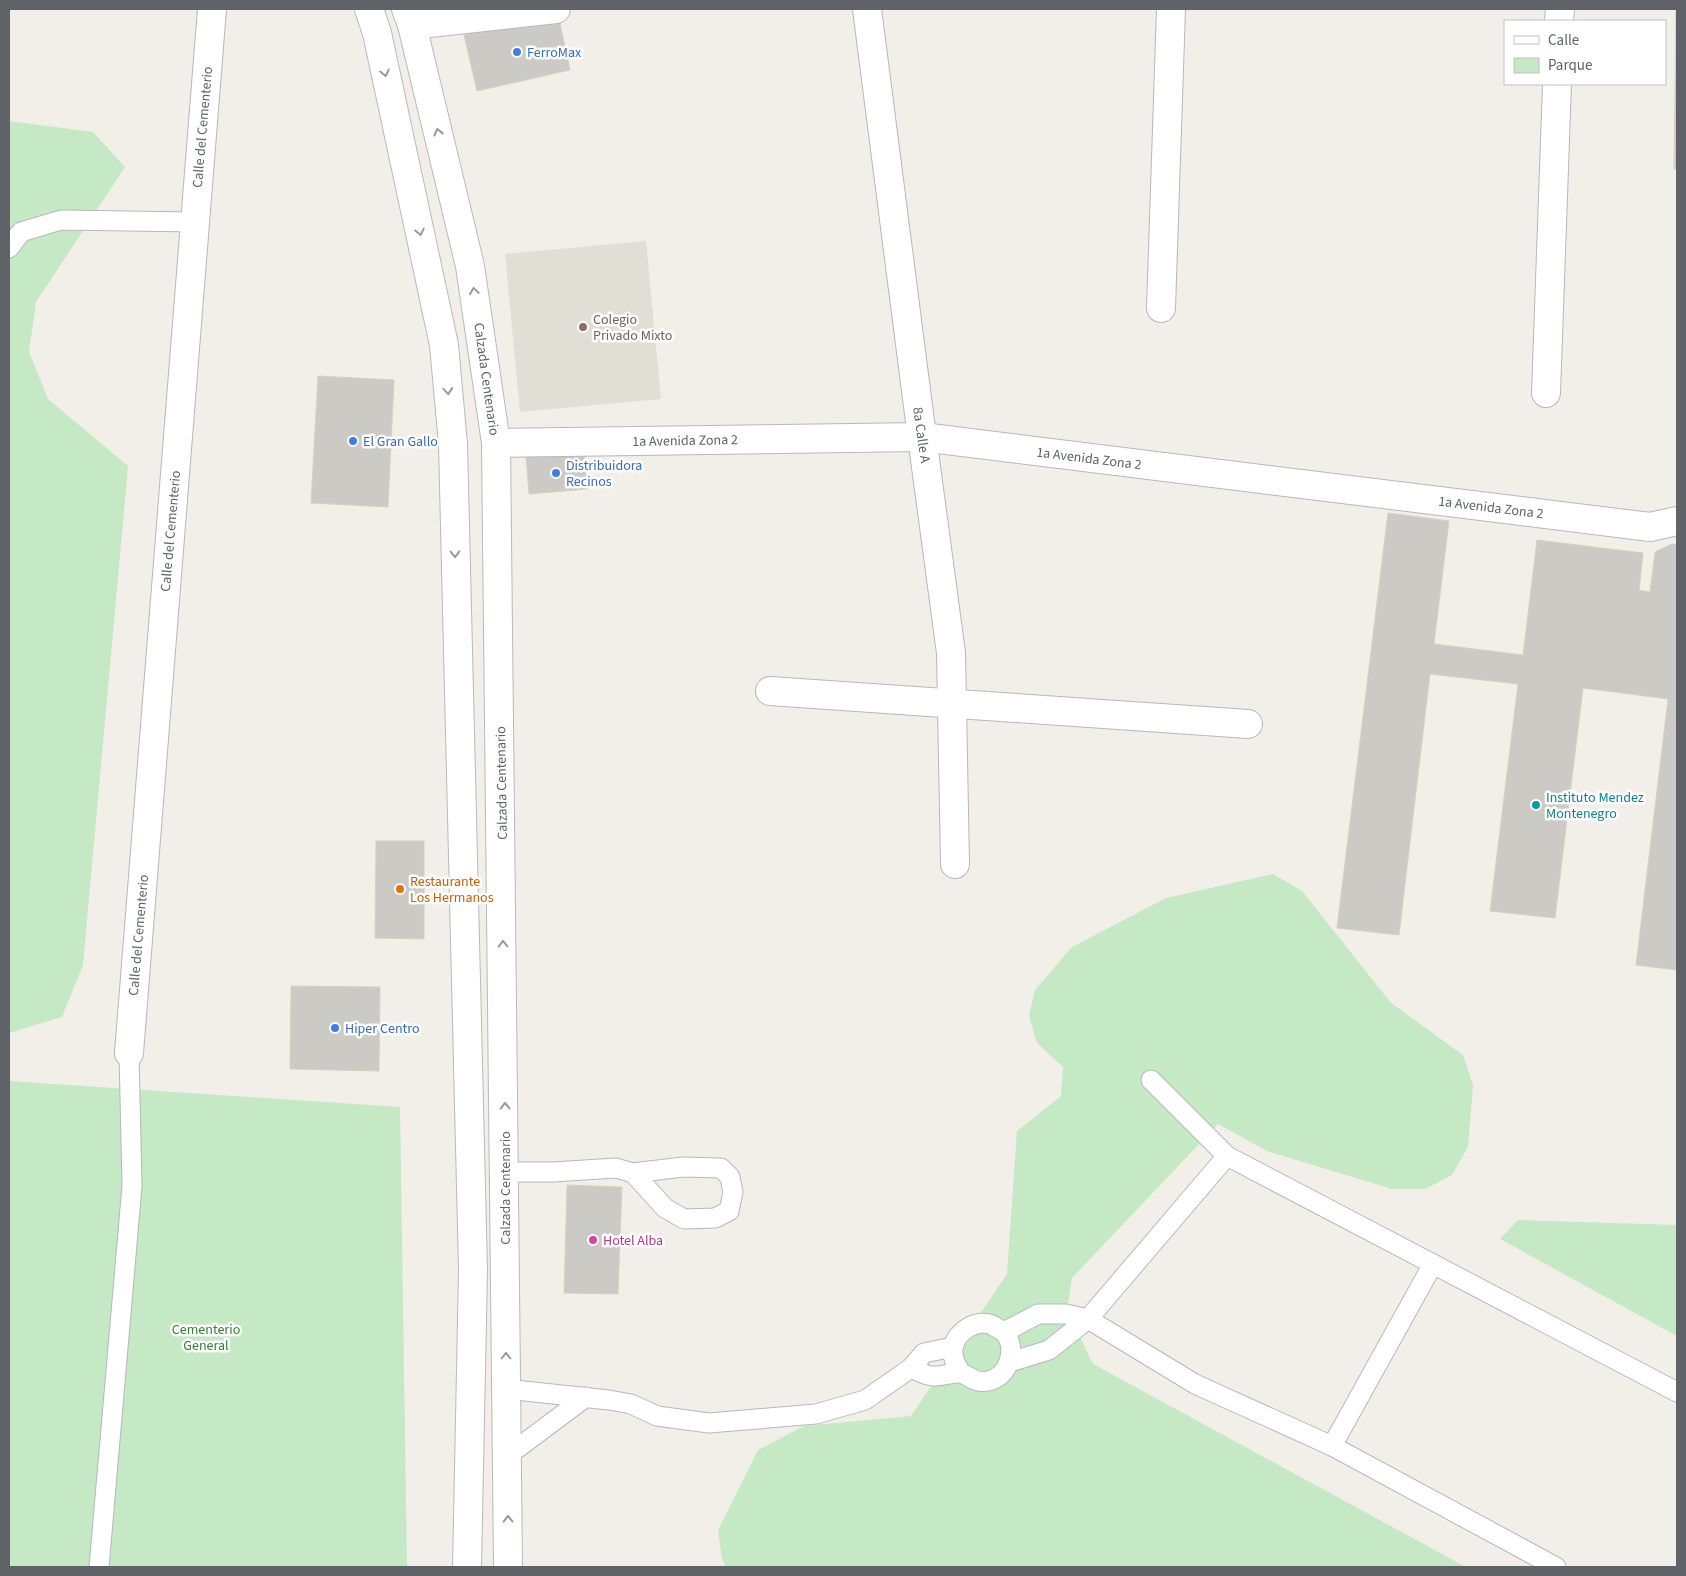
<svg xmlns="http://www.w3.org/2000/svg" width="1686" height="1576" font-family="'Source Sans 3',sans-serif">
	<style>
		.education { fill: #e1ded6 }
		.green { fill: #c5e8c5 }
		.building { fill: #cccac5; stroke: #d6d1c6 }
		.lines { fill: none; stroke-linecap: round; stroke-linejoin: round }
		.lane-casing { stroke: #b5b8bc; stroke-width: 21 }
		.street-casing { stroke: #b5b8bc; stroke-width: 30 }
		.secondary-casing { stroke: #b6babf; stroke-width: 30 }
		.lane { stroke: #fff; stroke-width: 19 }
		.street { stroke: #fff; stroke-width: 28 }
		.secondary { stroke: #fff; stroke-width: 28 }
		.oneway { stroke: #979a9d }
		.shop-dot { fill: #3f7fe0; stroke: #fff; stroke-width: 2 }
		.education-dot { fill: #8d6e63; stroke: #fff; stroke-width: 2 }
		.culture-dot { fill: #0f9aa8; stroke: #fff; stroke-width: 2 }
		.food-dot { fill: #e8710a; stroke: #fff; stroke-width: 2 }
		.hotel-dot { fill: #d1479c; stroke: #fff; stroke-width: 2 }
		.labels { text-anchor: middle; stroke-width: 5; stroke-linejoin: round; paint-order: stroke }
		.shop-label { font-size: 14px; fill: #366cbe; stroke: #fff; text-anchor: start }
		.street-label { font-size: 14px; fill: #5f6368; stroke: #fff }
		.education-label { font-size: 14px; fill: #785e54; stroke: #fff; text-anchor: start }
		.culture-label { font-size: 14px; fill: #0d838f; stroke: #fff; text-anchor: start }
		.food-label { font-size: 14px; fill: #c56008; stroke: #fff; text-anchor: start }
		.hotel-label { font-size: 14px; fill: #b23c85; stroke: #fff; text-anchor: start }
		.park-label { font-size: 14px; fill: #348238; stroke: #fff }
	</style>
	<rect width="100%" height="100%" fill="#f1efe8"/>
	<!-- education -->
	<polygon class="education" points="646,241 661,399 520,412 505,254"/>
	<!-- green -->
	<g class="green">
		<polygon points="9,121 93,132 125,167 36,302 29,352 48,399 128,466 83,965 62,1017 9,1033"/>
		<polygon points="1273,874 1302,891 1391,1003 1463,1055 1473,1085 1468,1147 1452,1175 1425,1189 1392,1189 1267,1151 1218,1124 1072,1278 1067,1310 1093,1364 1466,1567 726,1567 722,1559 718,1530 758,1450 804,1426 911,1416 1007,1274 1017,1131 1061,1096 1063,1067 1037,1043 1029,1016 1035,990 1072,947 1166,898"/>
		<polygon points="9,1081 400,1107 407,1567 9,1567"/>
		<polygon points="1518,1220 1677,1225 1677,1336 1500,1239"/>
	</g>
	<!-- building -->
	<g class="building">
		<polygon points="1676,9 1677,9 1677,169 1674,169"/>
		<polygon points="558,14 570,70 477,91 464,35"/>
		<polygon points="318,376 394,380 388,507 311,503"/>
		<polygon points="584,446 587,489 529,494 526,457 536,450"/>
		<polygon points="1388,513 1449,521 1434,644 1523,655 1537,540 1643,553 1639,590 1650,592 1655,552 1672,544 1677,545 1677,970 1636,965 1668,699 1583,688 1555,918 1490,911 1518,684 1430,674 1399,935 1337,928"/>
		<polygon points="376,841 424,841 424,939 375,938"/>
		<polygon points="291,986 380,987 379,1071 290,1069"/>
		<polygon points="567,1185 622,1187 618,1294 564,1293"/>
	</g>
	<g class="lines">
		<defs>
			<g id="lane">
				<polyline points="9,248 21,232 61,220 194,222"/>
				<polyline points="1151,1080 1227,1156 1677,1392"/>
				<polyline points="505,1172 553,1172 616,1168 633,1173 683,1167 721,1168 730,1177 733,1192 729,1211 715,1218 684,1219 665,1208 633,1173"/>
				<polyline points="1004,1332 1038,1314 1066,1314 1088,1319 1227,1156"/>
				<polyline points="1010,1362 1049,1350 1088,1319 1195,1384 1332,1446 1556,1567"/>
				<path d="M911 1368C918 1371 926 1376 933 1376 942 1377 951 1372 960 1373 969 1374 973 1384 988 1381 1009 1377 1018 1348 1004 1332 1001 1330 997 1328 994 1326 978 1317 956 1331 953 1348 952 1358 956 1365 961 1373"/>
				<polyline points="506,1389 609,1400 631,1404 657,1416 709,1423 816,1414 865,1400 911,1368 924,1353 953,1347"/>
				<polyline points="1332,1446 1433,1264"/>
				<polyline points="507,1456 586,1397"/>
				<polyline points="99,1567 132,1186 129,1053"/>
			</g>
			<g id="street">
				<polyline points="867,9 922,437 951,653 955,864"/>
				<polyline points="1559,21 1560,9"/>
				<polyline points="412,25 556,9"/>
				<polyline points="1161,308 1171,9"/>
				<polyline points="1546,393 1557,84"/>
				<polyline points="496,443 922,437 1650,527 1677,521"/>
				<polyline points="770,691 1248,724"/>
				<polyline points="129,1053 212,9"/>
			</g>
			<g id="secondary">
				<polyline points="369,9 377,33 444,345 453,444 473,1270 467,1567"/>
				<polyline points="406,9 412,25 470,266 496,443 508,1567"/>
			</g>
		</defs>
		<!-- lane casing -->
		<use href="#lane" class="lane-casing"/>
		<!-- street casing -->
		<use href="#street" class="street-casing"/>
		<!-- secondary casing -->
		<use href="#secondary" class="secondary-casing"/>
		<!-- lane -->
		<use href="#lane" class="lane"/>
		<!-- street -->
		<use href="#street" class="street"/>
		<!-- secondary -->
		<use href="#secondary" class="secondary"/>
	</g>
	<!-- one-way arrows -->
	<defs><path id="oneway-chevron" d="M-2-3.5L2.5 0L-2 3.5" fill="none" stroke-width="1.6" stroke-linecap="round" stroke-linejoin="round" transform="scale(1.25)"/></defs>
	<g class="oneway">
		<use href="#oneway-chevron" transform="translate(385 73) rotate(78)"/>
		<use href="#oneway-chevron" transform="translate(438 132) rotate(-104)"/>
		<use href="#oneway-chevron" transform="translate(420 232) rotate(78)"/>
		<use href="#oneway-chevron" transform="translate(474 291) rotate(-98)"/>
		<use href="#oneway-chevron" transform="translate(448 391) rotate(85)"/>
		<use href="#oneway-chevron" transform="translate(455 554) rotate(89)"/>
		<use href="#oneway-chevron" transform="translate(503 944) rotate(-91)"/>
		<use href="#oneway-chevron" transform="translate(505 1106) rotate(-91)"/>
		<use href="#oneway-chevron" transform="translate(506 1356) rotate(-90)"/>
		<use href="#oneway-chevron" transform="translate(508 1519) rotate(-91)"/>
	</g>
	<!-- markers -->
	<g class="shop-dot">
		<circle cx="517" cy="52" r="5"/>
		<circle cx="353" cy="441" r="5"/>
		<circle cx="556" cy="473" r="5"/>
		<circle cx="335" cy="1028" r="5"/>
	</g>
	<circle class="education-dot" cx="583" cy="327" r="5"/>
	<circle class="culture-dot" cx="1536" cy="805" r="5"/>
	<circle class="food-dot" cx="400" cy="889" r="5"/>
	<circle class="hotel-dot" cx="593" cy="1240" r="5"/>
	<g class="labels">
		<!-- shop labels -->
		<g class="shop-label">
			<text x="527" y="57">FerroMax</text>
			<text x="363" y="446">El Gran Gallo</text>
			<text x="566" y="470">Distribuidora<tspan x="566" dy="16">Recinos</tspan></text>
			<text x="345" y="1033">Hiper Centro</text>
		</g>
		<!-- street labels -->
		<g class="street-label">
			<text transform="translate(202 127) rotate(-85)" y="5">Calle del Cementerio</text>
			<text transform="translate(487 379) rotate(82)" y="5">Calzada Centenario</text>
			<text transform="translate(922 435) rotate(82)" y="5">8a Calle A</text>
			<text transform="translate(685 440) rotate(-1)" y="5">1a Avenida Zona 2</text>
			<text transform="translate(1089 458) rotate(7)" y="5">1a Avenida Zona 2</text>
			<text transform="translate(1491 507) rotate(7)" y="5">1a Avenida Zona 2</text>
			<text transform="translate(170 531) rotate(-85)" y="5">Calle del Cementerio</text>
			<text transform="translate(501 783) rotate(-91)" y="5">Calzada Centenario</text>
			<text transform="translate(138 935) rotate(-85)" y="5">Calle del Cementerio</text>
			<text transform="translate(505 1188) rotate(-90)" y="5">Calzada Centenario</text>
		</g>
		<!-- education labels -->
		<g class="education-label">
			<text x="593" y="324">Colegio<tspan x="593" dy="16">Privado Mixto</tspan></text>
		</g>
		<!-- culture labels -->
		<g class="culture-label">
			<text x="1546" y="802">Instituto Mendez<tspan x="1546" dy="16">Montenegro</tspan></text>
		</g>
		<!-- food labels -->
		<g class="food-label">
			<text x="410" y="886">Restaurante<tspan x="410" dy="16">Los Hermanos</tspan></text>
		</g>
		<!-- hotel labels -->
		<g class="hotel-label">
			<text x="603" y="1245">Hotel Alba</text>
		</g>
		<!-- park labels -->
		<g class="park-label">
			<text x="206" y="1334">Cementerio<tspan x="206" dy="16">General</tspan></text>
		</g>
	</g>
	<!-- border -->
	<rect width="1686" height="1576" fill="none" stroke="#5f6368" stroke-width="20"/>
	<!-- legend -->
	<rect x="1504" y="20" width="162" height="65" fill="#ffffff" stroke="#bfc1c3"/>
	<rect x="1514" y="36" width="25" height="8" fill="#ffffff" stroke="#bfc1c3"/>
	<text x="1548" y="45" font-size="15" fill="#5f6368">Calle</text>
	<rect x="1514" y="58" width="25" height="15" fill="#c5e8c5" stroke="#bfc1c3"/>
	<text x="1548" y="70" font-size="15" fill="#5f6368">Parque</text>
</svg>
